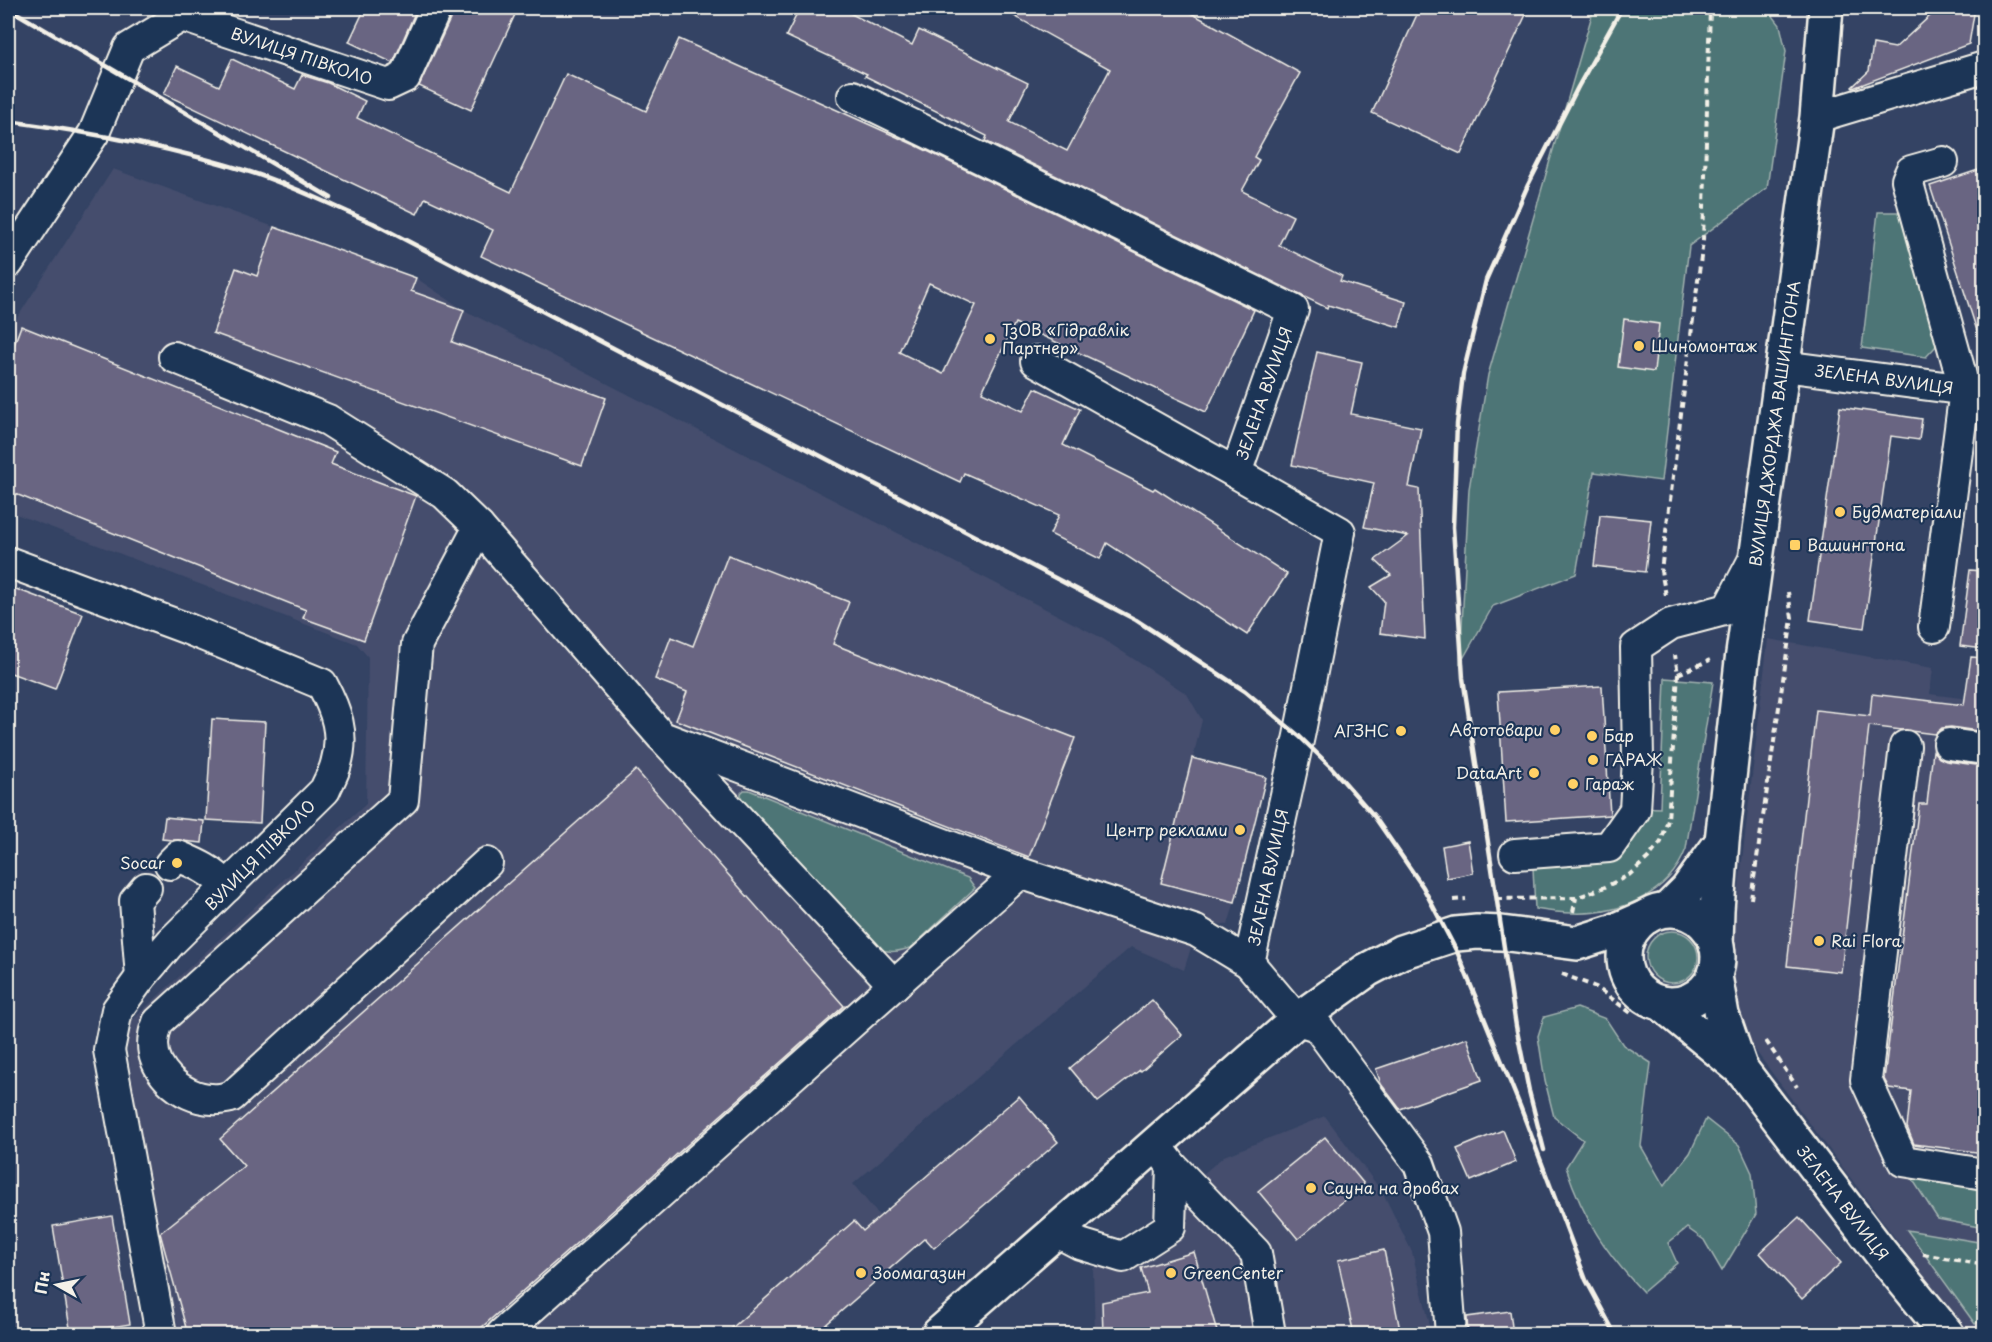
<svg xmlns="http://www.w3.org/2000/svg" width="1992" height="1342" font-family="'Playpen Sans',sans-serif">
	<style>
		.built { fill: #444d6d }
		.green { fill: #4e7476; stroke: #a1b2af; stroke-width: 1.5 }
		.building { fill: #696582; stroke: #f4f1e8; stroke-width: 1.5; fill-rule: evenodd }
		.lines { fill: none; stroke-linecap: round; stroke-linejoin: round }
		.minor-casing { stroke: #f4f1e8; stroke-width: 34 }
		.major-casing { stroke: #f4f1e8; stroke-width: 38 }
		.path { stroke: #f4f1e8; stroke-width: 4; stroke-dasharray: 6 4.5; stroke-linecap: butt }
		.minor { stroke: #1d3557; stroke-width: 30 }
		.major { stroke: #1d3557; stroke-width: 33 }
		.rail { stroke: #f4f1e8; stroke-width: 4.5 }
		.poi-dot { fill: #ffd166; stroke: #1d3557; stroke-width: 2 }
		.labels { text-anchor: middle; stroke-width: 4.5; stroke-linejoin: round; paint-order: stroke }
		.street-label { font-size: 16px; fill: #f4f1e8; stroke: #1d3557 }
		.poi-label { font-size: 16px; fill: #f4f1e8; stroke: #1d3557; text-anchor: start }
	</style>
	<rect width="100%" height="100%" fill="#344364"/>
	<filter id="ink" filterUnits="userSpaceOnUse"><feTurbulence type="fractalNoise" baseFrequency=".0167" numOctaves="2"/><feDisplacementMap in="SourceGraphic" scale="12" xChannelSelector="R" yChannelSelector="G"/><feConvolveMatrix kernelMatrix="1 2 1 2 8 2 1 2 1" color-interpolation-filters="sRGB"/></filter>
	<g filter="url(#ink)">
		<!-- built -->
		<g class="built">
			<polygon points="113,169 416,278 464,310 1100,637 1187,694 1202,720 1193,758 1235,901 1228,925 1199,922 1184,970 1131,947 853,1184 909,1252 814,1334 180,1334 157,1244 126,1040 132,1020 366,804 368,657 357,644 8,511 8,332"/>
			<polygon points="1768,639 1933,668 1930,694 1984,701 1984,1334 1967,1334 1743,1034 1734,1003 1730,964"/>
			<polygon points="1325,1116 1383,1193 1412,1252 1429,1321 1429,1334 1095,1334 1093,1269 1224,1156"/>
		</g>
		<!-- green -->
		<g class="green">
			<polygon points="1594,8 1767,8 1780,25 1786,51 1767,188 1689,246 1661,481 1594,472 1576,574 1493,606 1460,664 1469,489 1488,375"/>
			<polygon points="1878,212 1901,212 1937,345 1926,357 1862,348"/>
			<path d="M1665 678 1713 682 1686 849C1669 895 1619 915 1572 913 1560 913 1547 911 1535 909L1533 868 1605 861 1639 807 1660 808Z"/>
			<path d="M744 790H749L968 878 975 888 912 947C899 952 890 953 877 949L741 799V793Z"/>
			<circle cx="1672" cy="957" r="26"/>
			<path d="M1577 1008 1606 1019 1623 1045 1651 1063 1641 1146 1664 1186 1690 1153 1706 1119 1739 1145 1752 1173 1756 1214 1722 1271 1704 1240 1687 1228 1668 1243 1677 1263 1643 1292C1605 1252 1584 1220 1566 1167L1583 1140 1554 1117 1545 1081 1538 1036 1544 1017Z"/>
			<polygon points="1911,1177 1984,1189 1984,1228 1938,1219"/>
			<polygon points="1907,1230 1984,1243 1984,1319 1975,1324"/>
		</g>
		<!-- building -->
		<g class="building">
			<polygon points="365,8 417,8 393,63 349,42"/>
			<polygon points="453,8 518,8 471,110 419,86 452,15"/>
			<polygon points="800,8 840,8 912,45 919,30 1028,83 1009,122 1067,151 1110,69 1000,8 1182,8 1300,73 1254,157 1259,160 1242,191 1293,216 1279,245 1342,276 1340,281 1406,302 1399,327 1328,305 1327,308 985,141 987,136 865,76 867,74 786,36"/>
			<polygon points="1420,8 1529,8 1461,154 1372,113"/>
			<polygon points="1933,8 1975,8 1969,44 1853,88 1852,87 1869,71 1873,44 1895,48 1932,14"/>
			<path d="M679 39 917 146 1254 310 1206 412 1015 323 982 392 1023 411 1035 388 1080 409 1063 445 1153 490 1155 488 1287 574 1247 635 1107 543 1100 559 1050 534 1059 515 964 473 960 482 481 256 493 230 425 198 417 214 164 94 177 66 219 86 232 59 295 89 302 75 328 83 365 101 357 118 511 192 566 74 646 111ZM929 283 976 305 943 374 899 352Z"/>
			<polygon points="1984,168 1984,340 1980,340 1930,186"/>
			<polygon points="274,227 416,278 411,291 464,310 452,342 606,398 582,466 213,333 236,268 257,276"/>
			<polygon points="1624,319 1659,324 1654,372 1618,367"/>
			<polygon points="21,326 336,452 331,464 416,496 364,640 303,618 306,610 8,491 8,361"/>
			<polygon points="1317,352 1362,362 1351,414 1421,428 1409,487 1419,489 1425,639 1380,633 1384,601 1371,587 1391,575 1375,560 1408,536 1364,527 1374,483 1292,465"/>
			<polygon points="1840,407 1922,419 1919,440 1891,436 1864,628 1810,620"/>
			<polygon points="1600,515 1651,520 1645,572 1594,566"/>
			<polygon points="728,555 849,602 833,644 1075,738 1029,857 676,720 687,692 655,679 671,637 693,646"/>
			<polygon points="1970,570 1984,571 1984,649 1960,646"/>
			<polygon points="8,586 83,614 55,689 8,672"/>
			<polygon points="1971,657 1984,658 1984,732 1951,727 1942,728 1935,734 1869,726 1841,972 1787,966 1816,710 1870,716 1872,694 1964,705"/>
			<polygon points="1602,686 1610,815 1506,822 1498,692"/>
			<polygon points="212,719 265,722 260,823 206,820"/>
			<polygon points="1933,751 1939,758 1946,761 1984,766 1984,1153 1914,1144 1907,1127 1911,1091 1889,1088 1884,1079 1919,804 1927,804"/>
			<polygon points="1192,758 1266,777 1235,902 1161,883"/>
			<polygon points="636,770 844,1006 473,1335 188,1335 160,1233 244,1166 220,1139"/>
			<polygon points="165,817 204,821 202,843 162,839"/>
			<polygon points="1468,841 1473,873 1447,878 1442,846"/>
			<polygon points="1152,1000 1182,1035 1141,1071 1140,1070 1098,1102 1070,1068"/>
			<polygon points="1467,1038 1482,1080 1400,1109 1381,1084 1376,1069"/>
			<polygon points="1019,1096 1058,1142 934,1248 925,1238 814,1335 724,1335 854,1221 863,1231"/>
			<polygon points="1503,1130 1516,1162 1471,1181 1457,1149"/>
			<polygon points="1325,1137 1364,1184 1298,1239 1258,1191"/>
			<polygon points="112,1216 130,1324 71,1334 53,1226"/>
			<polygon points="1799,1217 1841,1263 1802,1299 1760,1253"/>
			<polygon points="1384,1250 1401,1335 1354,1335 1338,1260"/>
			<polygon points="1194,1252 1218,1335 1103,1335 1102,1302 1148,1293 1141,1268"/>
			<polygon points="1510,1311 1513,1335 1468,1335 1467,1317"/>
		</g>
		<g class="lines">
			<defs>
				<g id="minor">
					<polyline points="853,96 1293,310 1236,473 1340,532 1299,736 1249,963"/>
					<polyline points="1817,117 1984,67"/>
					<path id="s1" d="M8 263 94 133 129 48 182 16 388 85 405 77 436 8"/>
					<polyline points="174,357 328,420 445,494 479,527 662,737 1020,873 1196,931 1249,963 1297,1020 1317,1026 1419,1164 1443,1232 1451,1334"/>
					<polyline points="1036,361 1236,473"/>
					<path id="s2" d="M1783 366 1982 392"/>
					<path d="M479 527 417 644 403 800 158 1022C157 1027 154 1031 154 1036 147 1068 182 1099 212 1099 218 1100 225 1098 231 1097L487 863"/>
					<path d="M8 562 188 629 322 684C336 710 345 734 336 764 334 773 328 782 325 790L171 942 141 977 117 1010 109 1050 161 1334"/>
					<polyline points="1934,627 1965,390 1907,180 1911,171 1943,162"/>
					<polyline points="666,741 894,985"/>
					<polyline points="1949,744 1984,749"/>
					<polyline points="1905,746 1866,1080 1903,1161 1984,1174"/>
					<polyline points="1515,854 1609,847 1635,810 1638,759 1636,647 1671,624 1728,609 1752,563"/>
					<path d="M170 864 178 856C197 864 213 871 227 887"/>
					<polyline points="141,977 135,901 146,888"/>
					<polyline points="1155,1143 1172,1166 1256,1253 1270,1334"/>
					<polyline points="1057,1232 1080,1244 1123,1257 1170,1227 1172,1166"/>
					<polyline points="502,1334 1020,873"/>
				</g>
				<g id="major">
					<polyline points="1669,908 1687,890 1721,843"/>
					<circle cx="1671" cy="957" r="47"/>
					<path id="s3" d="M1716 944 1717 910 1722 841 1742 661 1817 117 1826 8"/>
					<polyline points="1715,976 1722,1015 1740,1067"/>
					<path id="s4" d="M1661 1003 1741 1069 1881 1253 1947 1334"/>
					<polyline points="939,1334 1297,1020 1367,970 1401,952 1456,934 1477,932 1501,933 1577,943 1612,932 1646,917"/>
				</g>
			</defs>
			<!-- minor casing -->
			<use href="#minor" class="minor-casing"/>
			<!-- major casing -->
			<use href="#major" class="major-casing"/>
			<!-- path -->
			<g class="path">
				<polyline points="1666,595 1661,571 1703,241 1710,8"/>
				<polyline points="1678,674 1710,660"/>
				<polyline points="1497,899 1576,898 1605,887 1629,875 1648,858 1661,842 1668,820 1678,674 1675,655"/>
				<polyline points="1751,899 1792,618 1788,592"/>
				<polyline points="1453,900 1466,899"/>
				<polyline points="1573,912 1576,898"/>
				<polyline points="1562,974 1596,987 1631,1013"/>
				<polyline points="1766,1041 1797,1087"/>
				<polyline points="1923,1254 1984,1265"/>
			</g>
			<!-- minor -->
			<use href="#minor" class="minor"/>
			<!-- major -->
			<use href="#major" class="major"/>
			<!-- rail -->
			<g class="rail">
				<polyline points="8,8 331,198"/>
				<path d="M8 121C90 132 171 147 250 172 292 185 333 206 373 223L1136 620 1245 691 1299 736 1332 768 1374 816 1423 887 1458 954 1520 1106 1586 1280 1615 1334"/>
				<polyline points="1544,1150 1529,1091 1516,1026 1463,678 1453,527 1457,424 1463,374 1486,280 1528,185 1578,87 1622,8"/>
			</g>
		</g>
	</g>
	<!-- markers -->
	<g class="poi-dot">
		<circle cx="990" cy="339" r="6"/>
		<circle cx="1639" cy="346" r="6"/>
		<circle cx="1840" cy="512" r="6"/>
		<rect x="1789" y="539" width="12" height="12" rx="3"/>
		<circle cx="1555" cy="730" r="6"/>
		<circle cx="1401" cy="731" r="6"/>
		<circle cx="1592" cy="736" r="6"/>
		<circle cx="1593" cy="760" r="6"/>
		<circle cx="1534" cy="773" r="6"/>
		<circle cx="1573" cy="784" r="6"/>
		<circle cx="1240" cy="830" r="6"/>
		<circle cx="177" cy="863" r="6"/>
		<circle cx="1819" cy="941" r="6"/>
		<circle cx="1311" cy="1188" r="6"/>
		<circle cx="861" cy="1273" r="6"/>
		<circle cx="1171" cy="1273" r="6"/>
	</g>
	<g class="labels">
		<!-- street labels -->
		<g class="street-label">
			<text dy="6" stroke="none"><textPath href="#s1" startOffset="436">ВУЛИЦЯ ПІВКОЛО</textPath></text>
			<text dy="6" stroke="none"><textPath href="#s2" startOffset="102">ЗЕЛЕНА ВУЛИЦЯ</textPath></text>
			<text transform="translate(1264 393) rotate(-71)" y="6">ЗЕЛЕНА ВУЛИЦЯ</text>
			<text dy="6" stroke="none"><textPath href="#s3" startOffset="524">ВУЛИЦЯ ДЖОРДЖА ВАШИНГТОНА</textPath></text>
			<text transform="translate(260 855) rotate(-45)" y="6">ВУЛИЦЯ ПІВКОЛО</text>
			<text transform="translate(1268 877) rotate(-78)" y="6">ЗЕЛЕНА ВУЛИЦЯ</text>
			<text dy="6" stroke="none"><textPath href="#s4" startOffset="272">ЗЕЛЕНА ВУЛИЦЯ</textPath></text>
		</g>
		<!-- poi labels -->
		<g class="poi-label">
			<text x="1002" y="336">ТзОВ «Гідравлік<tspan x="1002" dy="18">Партнер»</tspan></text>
			<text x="1651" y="352">Шиномонтаж</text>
			<text x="1852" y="518">Будматеріали</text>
			<text x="1807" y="551">Вашингтона</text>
			<text x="1543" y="736" text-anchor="end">Автотовари</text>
			<text x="1389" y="737" text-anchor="end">АГЗНС</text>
			<text x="1604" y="742">Бар</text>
			<text x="1605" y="766">ГАРАЖ</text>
			<text x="1522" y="779" text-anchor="end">DataArt</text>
			<text x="1585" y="790">Гараж</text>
			<text x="1228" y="836" text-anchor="end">Центр реклами</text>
			<text x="165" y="869" text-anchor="end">Socar</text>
			<text x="1831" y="947">Rai Flora</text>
			<text x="1323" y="1194">Сауна на дровах</text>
			<text x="873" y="1279">Зоомагазин</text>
			<text x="1183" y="1279">GreenCenter</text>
		</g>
	</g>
	<!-- margin -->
	<rect width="1992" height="1342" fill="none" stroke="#1d3557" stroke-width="30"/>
	<rect x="15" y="15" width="1962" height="1312" fill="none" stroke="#f4f1e8" stroke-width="2" filter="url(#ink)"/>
	<!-- north arrow -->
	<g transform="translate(57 1285) rotate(279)" stroke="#1d3557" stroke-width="4.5" paint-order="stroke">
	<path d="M0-4.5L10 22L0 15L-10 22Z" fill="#f4f1e8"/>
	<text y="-9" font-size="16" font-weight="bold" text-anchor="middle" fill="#f4f1e8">Пн</text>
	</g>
</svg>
